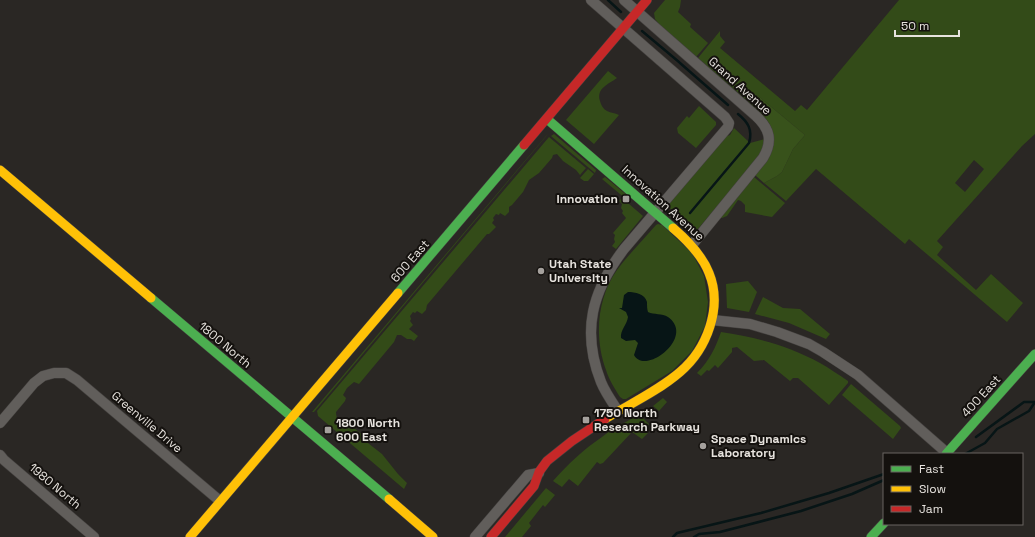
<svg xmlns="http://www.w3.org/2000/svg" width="1035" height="537" font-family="'Space Grotesk',sans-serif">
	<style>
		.green { fill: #334b18; fill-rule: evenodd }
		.forest { fill: #38521b }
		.water { fill: #071516 }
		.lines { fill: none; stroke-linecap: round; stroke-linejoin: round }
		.stream { stroke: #071516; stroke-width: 2.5 }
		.street-casing { stroke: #454240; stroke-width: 11 }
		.fast-casing { stroke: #454240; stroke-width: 10 }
		.slow-casing { stroke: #454240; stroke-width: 10 }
		.jam-casing { stroke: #454240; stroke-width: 10 }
		.street { stroke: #615e5b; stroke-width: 10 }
		.fast { stroke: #4caf50; stroke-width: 9 }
		.slow { stroke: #ffc107; stroke-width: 9 }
		.jam { stroke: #c62828; stroke-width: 9 }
		.poi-dot { fill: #a5a19d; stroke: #14110e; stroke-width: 1.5 }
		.labels { text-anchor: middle; stroke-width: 4; stroke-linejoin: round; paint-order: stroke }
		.street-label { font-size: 12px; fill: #e7e3de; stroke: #14110e }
		.poi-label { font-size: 12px; font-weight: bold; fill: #e7e3de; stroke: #14110e; text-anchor: start }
	</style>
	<rect width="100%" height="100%" fill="#2a2724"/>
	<!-- green -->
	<g class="green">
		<polygon points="665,0 681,0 680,7 678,12 691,24 690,27 708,43 696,57 660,25 655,19 654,13"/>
		<path d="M899 0H1035V134L1022 146 937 241 943 247 937 255 976 290 991 274 1023 303 1007 322 909 239 905 244 816 169 786 201 764 183 777 176 782 172 793 149 805 135 757 95 750 103 698 58 720 31V36L725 42 720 48 795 111 801 105 807 110ZM974 160 984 169 965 192 955 183Z"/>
		<path d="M608 71 617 78C609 84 596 88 600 101 601 105 603 109 607 111 611 113 615 113 619 115L594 144 566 120Z"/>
		<polygon points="699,106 716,122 716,125 696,148 678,133 677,128 687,116 689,118"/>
		<polygon points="734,128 750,143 765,139 763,149 759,157 697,230 666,205 724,137 730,135"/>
		<polygon points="548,134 314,412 312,412 546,136"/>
		<polygon points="554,134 596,170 595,173 551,136"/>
		<path d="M549 137 586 168 580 175 576 170 563 161 557 154 553 155 552 158 539 173 529 180 523 192 512 205 509 207V212L505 216 500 213 499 215 496 214 493 218 494 220 492 223 496 227 489 234H487L427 305 426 310 422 314 417 311 415 313 413 312 410 316 411 319 410 321 413 325 409 329 418 336 414 341 411 339H407L401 335H397L394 342 359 384 354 382 347 388 343 395 346 398 345 401 336 412C336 419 340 425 348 423L365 437 364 440 382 454 398 474 407 483 404 489 318 416 317 411Z"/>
		<polygon points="588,169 594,174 588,181 584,181 580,178"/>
		<polygon points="605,177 628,196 626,199 602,179"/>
		<polygon points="754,177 785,203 772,217 745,212 745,205 741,201 738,200 727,216 722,218 719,218"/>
		<polygon points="622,198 643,216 616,249 612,246 615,242 614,239 615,235 613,233 626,218 622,213 623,211 621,208 622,204 619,201"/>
		<path d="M658 224 662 225 692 253 704 276 708 302 705 326 692 351 672 371 626 399H623L620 397C615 389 609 380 606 370 594 338 597 298 617 270 629 254 643 240 656 225Z"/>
		<polygon points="748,281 757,292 749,312 727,308 726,284"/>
		<polygon points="763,297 783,308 800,309 830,334 826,339 789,323 755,314"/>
		<path d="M721 332C755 337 789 346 820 363 829 368 839 375 848 381V383L829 405 798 378H793L790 381 764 360 754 361 737 347 732 348V352L718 368 715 365 709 371 707 370 701 376 697 373C709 361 716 347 721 332Z"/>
		<polygon points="851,384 900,426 901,428 893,439 842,395"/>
		<polygon points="663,398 667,402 659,411 653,406"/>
		<path d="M639 414 649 424 645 429 648 433 642 439 632 432 603 463 600 464 597 462 578 486 569 479 562 487 553 481C568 464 584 449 602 437 613 428 627 422 639 414Z"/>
		<polygon points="546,488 555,495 545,507 543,505 529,523 531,526 522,537 505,537"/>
	</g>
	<!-- forest -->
	<path class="forest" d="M757 95 805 135 793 149 782 172 777 176 764 183 755 175C770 159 782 139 766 119 762 113 755 108 750 103Z"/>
	<!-- water -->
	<path class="water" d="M628 292C635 292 645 294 647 302 647 306 647 309 648 312 654 315 662 313 668 317 696 337 645 376 634 355L638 343 635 340 626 341 621 338C620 330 627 325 628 317L626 312 619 308H622L624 295Z"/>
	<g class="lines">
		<!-- stream -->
		<g class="stream">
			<polyline points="608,0 621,12"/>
			<polyline points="642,31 679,62"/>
			<polyline points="680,63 728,105"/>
			<path d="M690 213 749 143C753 130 748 122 738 114"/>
			<polyline points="976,437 1024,402 1034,402"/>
			<polyline points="965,454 985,443 997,429 1029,411 1035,402"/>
			<polyline points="673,537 677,533 761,513 829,493 884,474"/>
			<polyline points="694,537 699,534 720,532 801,511 852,494 884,480"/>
		</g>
		<defs>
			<g id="street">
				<path d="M591 0 725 117 729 123 728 127 624 249C592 291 581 331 601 382 605 392 612 402 618 411"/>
				<path d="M624 0 756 116C770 129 773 141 763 158L692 245"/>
				<polyline points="712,320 750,324 777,332 809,344 823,352 858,375 947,453"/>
				<polyline points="0,423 34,383 43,376 54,373 66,373 77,380 220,501"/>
				<polyline points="0,455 4,460 94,537"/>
				<polyline points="475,537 528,475 539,473"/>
			</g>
			<g id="fast">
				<polyline points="547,119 673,228"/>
				<polyline points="398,293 524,145"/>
				<polyline points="151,298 389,499"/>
				<polyline points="946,454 1035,354"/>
				<polyline points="871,537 884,523"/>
			</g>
			<g id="slow">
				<polyline points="0,170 151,298"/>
				<path d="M605 419C630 404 658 391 680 372 707 349 723 307 709 273 702 255 687 240 673 228"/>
				<polyline points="389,499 433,537"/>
				<polyline points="190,537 398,293"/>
			</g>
			<g id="jam">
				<polyline points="524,145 647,0"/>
				<polyline points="491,537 534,486 539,472 547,461 572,441 605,419"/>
			</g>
		</defs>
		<!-- street casing -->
		<use href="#street" class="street-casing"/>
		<!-- fast casing -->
		<use href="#fast" class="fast-casing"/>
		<!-- slow casing -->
		<use href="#slow" class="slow-casing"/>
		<!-- jam casing -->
		<use href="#jam" class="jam-casing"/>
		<!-- street -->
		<use href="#street" class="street"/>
		<!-- fast -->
		<use href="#fast" class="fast"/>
		<!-- slow -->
		<use href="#slow" class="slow"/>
		<!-- jam -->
		<use href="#jam" class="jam"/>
	</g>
	<!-- markers -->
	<g class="poi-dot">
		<rect x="622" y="195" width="8" height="8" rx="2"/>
		<circle cx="541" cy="271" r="4"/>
		<rect x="582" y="416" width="8" height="8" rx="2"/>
		<rect x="324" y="426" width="8" height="8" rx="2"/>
		<circle cx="703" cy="446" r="4"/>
	</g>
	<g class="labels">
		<!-- street labels -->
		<g class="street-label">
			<text transform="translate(740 86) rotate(42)" y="4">Grand Avenue</text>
			<text transform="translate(663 203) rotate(42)" y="4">Innovation Avenue</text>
			<text transform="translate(410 261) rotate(-49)" y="4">600 East</text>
			<text transform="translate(225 345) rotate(40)" y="4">1800 North</text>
			<text transform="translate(981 396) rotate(-48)" y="4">400 East</text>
			<text transform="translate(147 422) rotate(40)" y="4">Greenville Drive</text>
			<text transform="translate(55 486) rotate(40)" y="4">1980 North</text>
		</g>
		<!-- poi labels -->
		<g class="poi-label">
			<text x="618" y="203" text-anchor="end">Innovation</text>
			<text x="549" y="268">Utah State<tspan x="549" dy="14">University</tspan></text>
			<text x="594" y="417">1750 North<tspan x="594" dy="14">Research Parkway</tspan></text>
			<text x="336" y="427">1800 North<tspan x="336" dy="14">600 East</tspan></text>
			<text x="711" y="443">Space Dynamics<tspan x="711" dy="14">Laboratory</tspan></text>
		</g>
	</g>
	<!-- legend -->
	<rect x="883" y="453" width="140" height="72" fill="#14110e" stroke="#686561"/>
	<rect x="891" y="466" width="20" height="6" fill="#4caf50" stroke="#686561"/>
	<text x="919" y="473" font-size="12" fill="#e7e3de">Fast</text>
	<rect x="891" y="486" width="20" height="6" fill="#ffc107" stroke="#686561"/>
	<text x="919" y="493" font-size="12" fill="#e7e3de">Slow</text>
	<rect x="891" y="506" width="20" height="6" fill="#c62828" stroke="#686561"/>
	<text x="919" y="513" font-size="12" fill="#e7e3de">Jam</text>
	<!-- scale -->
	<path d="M895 30v6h64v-6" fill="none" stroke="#e7e3de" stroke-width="2"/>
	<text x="901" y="30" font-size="12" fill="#e7e3de" stroke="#14110e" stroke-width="3" paint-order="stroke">50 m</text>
</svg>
